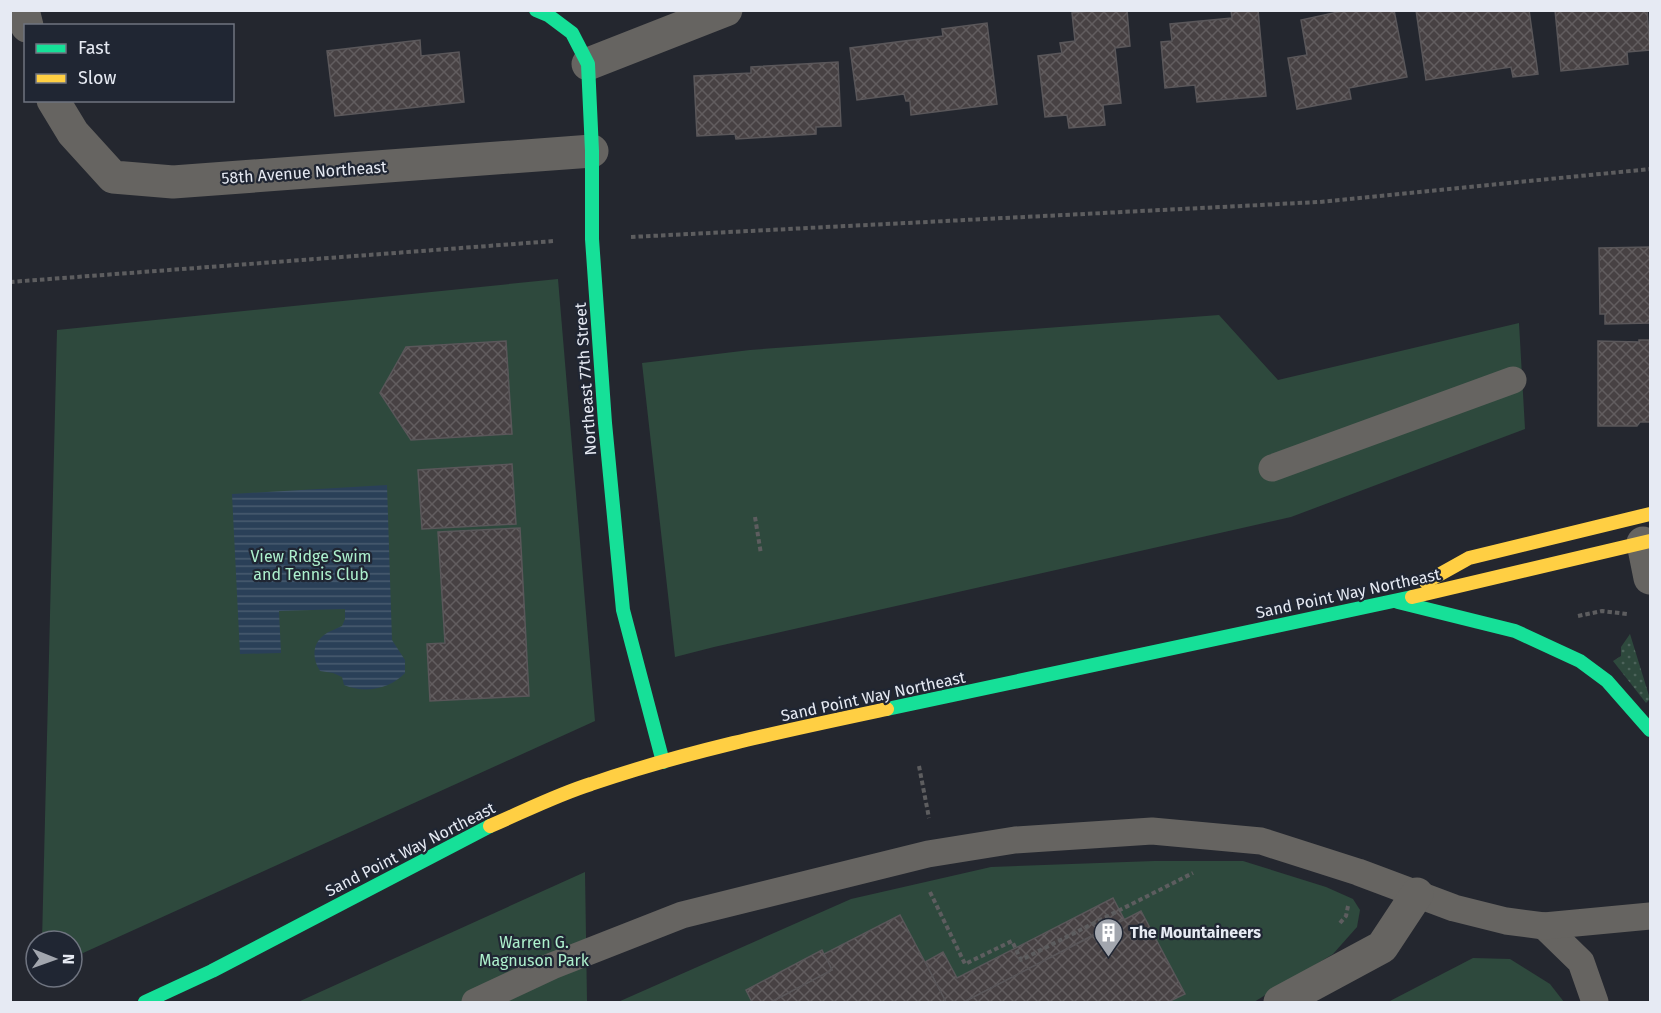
<svg xmlns="http://www.w3.org/2000/svg" width="1661" height="1013" font-family="'Fira Sans',sans-serif">
	<style>
		.grass { fill: url(#grass-dots) }
		.green { fill: #2e493d }
		.water { fill: url(#water-rules) }
		.building { fill: url(#building-cross-hatch); stroke: #5a575a; stroke-width: 1.5 }
		.lines { fill: none; stroke-linecap: round; stroke-linejoin: round }
		.path { stroke: #5d5d5f; stroke-width: 4; stroke-dasharray: 4.5 3; stroke-linecap: butt }
		.lane { stroke: #666461; stroke-width: 27 }
		.street { stroke: #666461; stroke-width: 33 }
		.fast { stroke: #16e098; stroke-width: 14 }
		.slow { stroke: #ffcf43; stroke-width: 14 }
		.labels { text-anchor: middle; stroke-width: 4.5; stroke-linejoin: round; paint-order: stroke }
		.street-label { font-size: 16px; fill: #e6eaf3; stroke: #202633 }
		.park-label { font-size: 16px; fill: #adf0cd; stroke: #202633 }
		.poi-label { font-size: 16px; font-weight: bold; fill: #e6eaf3; stroke: #202633; text-anchor: start }
	</style>
	<defs>
		<pattern id="grass-dots" width="8" height="8" patternUnits="userSpaceOnUse" patternTransform="scale(1.5)"><rect width="8" height="8" fill="#2e493d"/><path d="M2 2h.1M6 6h.1" fill="none" stroke="#4c635a" stroke-width="1.8" stroke-linecap="round"/></pattern>
		<pattern id="water-rules" width="6" height="5" patternUnits="userSpaceOnUse" patternTransform="scale(1.5)"><rect width="6" height="5" fill="#2a4058"/><path d="M0 2.5h6" fill="none" stroke="#495c70"/></pattern>
		<pattern id="building-cross-hatch" width="8" height="8" patternUnits="userSpaceOnUse" patternTransform="scale(1.5)"><rect width="8" height="8" fill="#474143"/><path d="M0 0l8 8M0 8l8-8" fill="none" stroke="#625d5f"/></pattern>
	</defs>
	<rect width="100%" height="100%" fill="#24272f"/>
	<!-- grass -->
	<polygon class="grass" points="1630,634 1650,699 1646,703 1613,661 1621,656 1621,647"/>
	<!-- green -->
	<g class="green">
		<polygon points="558,279 595,721 72,958 72,941 42,941 57,330"/>
		<polygon points="1219,315 1278,380 1519,323 1525,429 1291,517 714,647 675,657 642,363 750,350"/>
		<polygon points="1154,861 1243,861 1326,887 1353,899 1360,910 1357,927 1333,954 1254,1002 618,1002 851,899 991,867"/>
		<polygon points="585,872 587,1002 298,1002 320,992"/>
		<polygon points="1473,958 1510,959 1550,984 1564,1002 1388,1002"/>
	</g>
	<!-- water -->
	<path class="water" d="M387 485 392 640 405 660V673C390 689 365 694 344 685L342 677 333 673 320 671C312 659 312 644 324 635 329 631 336 629 342 626L345 619V609L279 611 281 653 240 654 232 494Z"/>
	<!-- building -->
	<g class="building">
		<polygon points="1097,10 1127,10 1130,46 1115,48 1121,103 1103,105 1105,125 1069,128 1067,115 1045,117 1038,56 1062,53 1060,43 1075,41 1072,13"/>
		<polygon points="1231,10 1258,10 1266,96 1197,102 1195,85 1165,88 1161,42 1172,41 1170,24 1232,18"/>
		<polygon points="1347,10 1394,10 1407,77 1349,88 1351,99 1297,109 1288,58 1307,55 1301,20"/>
		<polygon points="1416,10 1529,10 1538,74 1513,77 1511,67 1426,80"/>
		<polygon points="1555,10 1647,10 1650,50 1627,52 1628,64 1561,71"/>
		<polygon points="987,23 997,104 911,115 910,101 906,101 904,94 857,100 850,48 943,36 942,29"/>
		<polygon points="420,40 421,56 459,52 464,102 335,116 327,51"/>
		<polygon points="838,62 841,126 816,127 816,134 736,139 735,134 697,136 694,76 751,73 751,67"/>
		<polygon points="1650,247 1650,323 1605,324 1605,314 1600,314 1599,248"/>
		<polygon points="1639,340 1650,340 1650,422 1640,422 1637,426 1598,426 1598,341 1639,342"/>
		<polygon points="506,341 512,434 411,440 380,393 406,347"/>
		<polygon points="512,464 516,524 422,529 418,470"/>
		<polygon points="520,528 529,696 430,701 427,644 445,643 438,532"/>
		<polygon points="1113,898 1124,919 964,1002 946,1002 925,962 943,952 957,978"/>
		<polygon points="1141,911 1185,994 1168,1002 964,1002"/>
		<polygon points="900,915 946,1002 771,1002 832,970 824,954"/>
		<polygon points="822,950 832,970 771,1002 752,1002 746,990"/>
	</g>
	<g class="lines">
		<!-- path -->
		<g class="path">
			<polyline points="631,237 1319,202 1650,169"/>
			<polyline points="10,282 554,241"/>
			<polyline points="755,517 761,554"/>
			<polyline points="1578,616 1602,611 1627,614"/>
			<polyline points="919,766 929,818"/>
			<polyline points="930,892 965,964 1012,941 1021,960 1193,873"/>
			<polyline points="1340,923 1346,916 1348,906"/>
		</g>
		<!-- lane -->
		<g class="lane">
			<polyline points="1272,468 1513,380"/>
			<polyline points="1544,926 1581,962 1595,1002"/>
			<polyline points="475,1002 552,966 682,915 928,854 1015,840 1152,831 1261,841 1358,872 1454,908 1506,921 1544,926 1650,916"/>
		</g>
		<!-- street -->
		<g class="street">
			<polyline points="23,10 27,26"/>
			<polyline points="588,64 726,10"/>
			<polyline points="53,100 73,133 113,177 173,182 592,151"/>
			<polyline points="1643,543 1650,578"/>
			<polyline points="1280,1002 1382,947 1417,894"/>
		</g>
		<!-- fast -->
		<g class="fast">
			<polyline points="536,10 548,15 572,33 588,64 592,151 592,239 605,423 623,610 663,762"/>
			<polyline points="1398,602 1515,631 1580,661 1607,681 1650,730"/>
			<polyline points="887,709 1412,597"/>
			<polyline points="145,1002 212,971 490,826"/>
		</g>
		<!-- slow -->
		<g class="slow">
			<polyline points="1426,582 1469,558 1650,514"/>
			<polyline points="1412,597 1650,541"/>
			<path d="M490 826C523 812 556 795 591 784 687 751 788 730 887 709"/>
		</g>
	</g>
	<!-- icons -->
	<defs>
		<symbol id="building-pin" viewBox="-11 -11 22 30"><path d="M0 17L-7.5 6A9.5 9.5 0 1 1 7.5 6Z" fill="#a2a6ae" stroke="#202633"/><path d="M-4-6H4V6H1V3H-1V6H-4ZM-2.5-4.3h1.7v1.8h-1.7ZM.8-4.3h1.7v1.8H.8ZM-2.5-1h1.7V.8h-1.7ZM.8-1h1.7V.8H.8Z" fill="#fff"/></symbol>
	</defs>
	<g fill-rule="evenodd">
		<use href="#building-pin" x="1092" y="916" width="33" height="45"/>
	</g>
	<g class="labels">
		<!-- street labels -->
		<g class="street-label">
			<text transform="translate(304 172) rotate(-4)" y="6">58th Avenue Northeast</text>
			<text transform="translate(585 379) rotate(-94)" y="6">Northeast 77th Street</text>
			<text transform="translate(1348 593) rotate(-12)" y="6">Sand Point Way Northeast</text>
			<text transform="translate(873 696) rotate(-12)" y="6">Sand Point Way Northeast</text>
			<text transform="translate(410 849) rotate(-27)" y="6">Sand Point Way Northeast</text>
		</g>
		<!-- park labels -->
		<g class="park-label">
			<text x="311" y="562">View Ridge Swim<tspan x="311" dy="18">and Tennis Club</tspan></text>
			<text x="534" y="948">Warren G.<tspan x="534" dy="18">Magnuson Park</tspan></text>
		</g>
		<!-- poi labels -->
		<g class="poi-label">
			<text x="1130" y="938">The Mountaineers</text>
		</g>
	</g>
	<!-- border -->
	<rect width="1661" height="1013" fill="none" stroke="#e6eaf3" stroke-width="24"/>
	<!-- legend -->
	<rect x="24" y="24" width="210" height="78" fill="#202633" stroke="#6f7480" stroke-width="1.5"/>
	<rect x="36" y="44" width="30" height="9" fill="#16e098" stroke="#6f7480" stroke-width="1.5"/>
	<text x="78" y="54" font-size="18" fill="#e6eaf3">Fast</text>
	<rect x="36" y="74" width="30" height="9" fill="#ffcf43" stroke="#6f7480" stroke-width="1.5"/>
	<text x="78" y="84" font-size="18" fill="#e6eaf3">Slow</text>
	<!-- north arrow -->
	<g transform="translate(54 959) rotate(91)"><circle r="28" fill="#202633" stroke="#6f7480" stroke-width="1.5"/>
	<path d="M0-4.5L10 22L0 15L-10 22Z" fill="#a2a6ae"/>
	<text y="-9" font-size="16" font-weight="bold" text-anchor="middle" fill="#e6eaf3">N</text>
	</g>
</svg>
